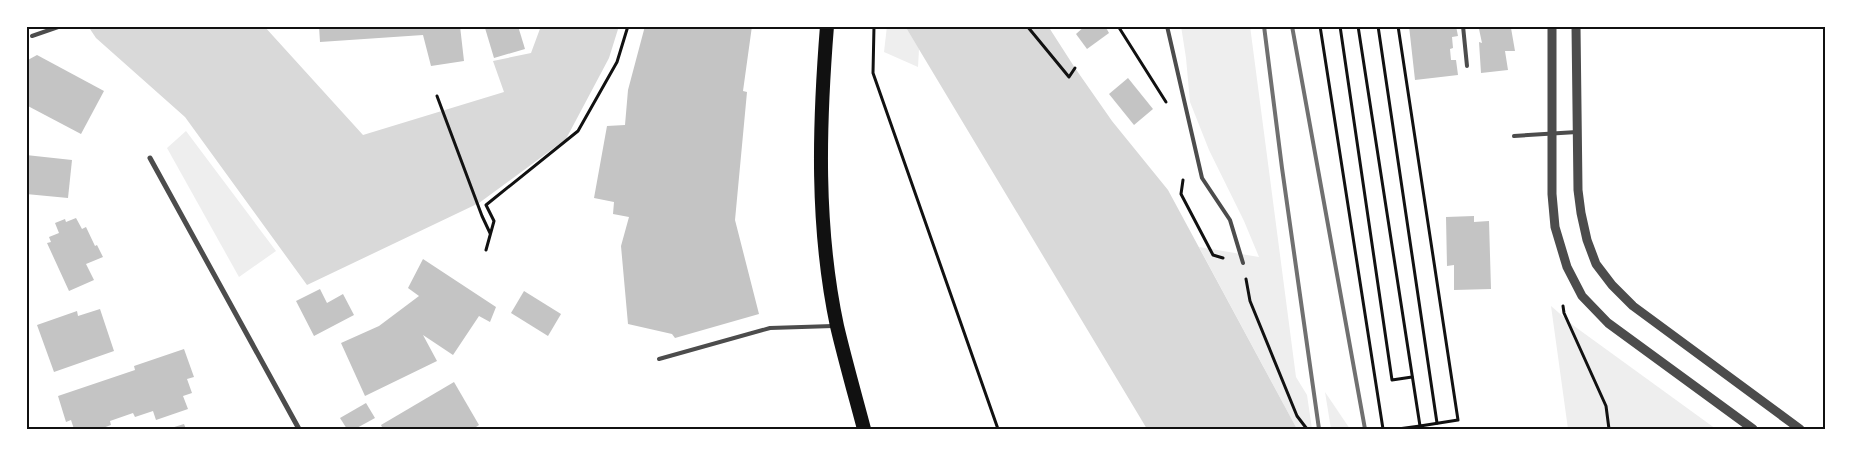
<svg xmlns="http://www.w3.org/2000/svg" width="1851" height="455" font-family="Montserrat,sans-serif">
	<style>
		.green { fill: #eee }
		.water { fill: #d9d9d9 }
		.building { fill: #c4c4c4 }
		.lines { fill: none; stroke-linecap: round; stroke-linejoin: round }
		.path { stroke: #111; stroke-width: 3 }
		.service { stroke: #4c4c4c; stroke-width: 4 }
		.minor { stroke: #4c4c4c; stroke-width: 5 }
		.tertiary { stroke: #4c4c4c; stroke-width: 9 }
		.trunk { stroke: #111; stroke-width: 14 }
		.rail { stroke: #707070; stroke-width: 4 }
		.neatline { fill: none; stroke: #111; stroke-width: 2 }
	</style>
	<rect width="100%" height="100%" fill="#fff"/>
	<!-- green -->
	<g class="green">
		<polygon points="887,26 905,26 919,49 918,67 884,52"/>
		<polygon points="1181,26 1250,26 1296,377 1307,395 1312,429 1297,429 1199,247 1259,257 1244,221 1209,150 1190,102 1186,58"/>
		<polygon points="186,131 276,251 239,277 167,148"/>
		<polygon points="1551,306 1574,326 1716,429 1568,429"/>
		<polygon points="1325,392 1350,429 1331,429"/>
	</g>
	<!-- water -->
	<g class="water">
		<polygon points="88,26 264,26 363,135 504,92 493,61 531,53 541,26 619,26 609,58 566,139 479,203 307,285 185,117 96,38"/>
		<polygon points="905,26 1048,26 1075,68 1112,121 1168,190 1297,429 1147,429"/>
	</g>
	<!-- building -->
	<g class="building">
		<polygon points="319,26 460,26 464,61 431,66 423,35 320,42"/>
		<polygon points="492,26 518,26 525,49 494,58 485,28"/>
		<polygon points="645,26 752,26 743,91 747,92 735,220 759,314 675,338 672,334 628,324 621,246 629,217 613,214 614,202 594,198 607,126 625,125 628,90"/>
		<polygon points="1085,26 1105,26 1109,33 1087,49 1076,34"/>
		<polygon points="1409,26 1456,26 1458,36 1452,37 1453,48 1450,49 1451,60 1456,60 1458,75 1415,80"/>
		<polygon points="1471,26 1515,26 1515,28 1511,28 1515,51 1505,51 1508,70 1481,73 1479,42 1482,43 1479,29 1471,29"/>
		<polygon points="37,55 104,91 81,134 26,105 26,61"/>
		<polygon points="1128,78 1153,109 1134,125 1109,94"/>
		<polygon points="26,155 72,160 68,198 26,194"/>
		<polygon points="1474,216 1474,222 1489,221 1491,289 1454,290 1454,265 1447,266 1446,217"/>
		<polygon points="76,218 82,229 86,227 95,246 97,245 103,257 86,264 94,280 69,291 47,243 51,242 49,237 59,233 55,223 65,219 66,222"/>
		<polygon points="423,259 496,307 490,322 479,316 453,355 423,335 437,361 365,396 341,343 379,326 419,296 408,288"/>
		<polygon points="320,289 327,303 343,294 354,315 314,336 296,301"/>
		<polygon points="524,291 561,314 548,336 511,313"/>
		<polygon points="100,309 114,351 54,372 37,325 77,311 78,316"/>
		<polygon points="184,349 194,377 187,379 192,393 183,396 188,409 156,420 153,411 135,417 133,413 110,421 111,425 100,429 74,429 71,420 66,422 58,396 135,370 134,366"/>
		<polygon points="454,382 479,425 473,429 383,429 381,425"/>
		<polygon points="366,403 375,418 355,429 347,429 340,418"/>
		<polygon points="184,424 186,429 171,429 171,428"/>
	</g>
	<g class="lines">
		<!-- path -->
		<g class="path">
			<polyline points="874,26 873,73 998,429"/>
			<polyline points="1027,26 1069,77 1075,68"/>
			<polyline points="1118,26 1166,102"/>
			<polyline points="1320,26 1383,429"/>
			<polyline points="1340,26 1392,380 1412,377"/>
			<polyline points="1358,26 1420,426 1458,420 1398,26"/>
			<polyline points="1378,26 1437,423"/>
			<polyline points="437,96 482,216 490,233"/>
			<polyline points="1183,180 1181,194 1213,255 1223,258"/>
			<polyline points="486,250 494,221 486,205 578,131 617,62 628,26"/>
			<polyline points="1246,279 1250,301 1297,416 1307,429"/>
			<polyline points="1563,306 1564,313 1606,406 1609,429"/>
			<polyline points="1398,429 1420,426"/>
		</g>
		<!-- service -->
		<g class="service">
			<polyline points="1167,26 1202,178 1230,220 1243,263"/>
			<polyline points="1463,26 1467,66"/>
			<polyline points="32,36 61,26"/>
			<polyline points="1514,136 1577,132"/>
			<polyline points="659,359 770,328 833,326"/>
		</g>
		<!-- minor -->
		<polyline class="minor" points="150,158 299,429"/>
		<!-- tertiary -->
		<g class="tertiary">
			<polyline points="1552,26 1552,194 1555,227 1567,267 1582,296 1608,323 1753,429"/>
			<polyline points="1576,26 1578,190 1581,213 1587,240 1596,264 1612,285 1633,306 1800,429"/>
		</g>
		<!-- trunk -->
		<path class="trunk" d="M827 26C819 126 816 227 837 326 845 360 855 395 864 429"/>
		<!-- rail -->
		<g class="rail">
			<polyline points="1264,26 1282,168 1319,429"/>
			<polyline points="1292,26 1365,429"/>
		</g>
	</g>
	<!-- border -->
	<rect width="1851" height="455" fill="none" stroke="#ffffff" stroke-width="55"/>
	<rect x="28" y="28" width="1796" height="400" class="neatline"/>
</svg>
